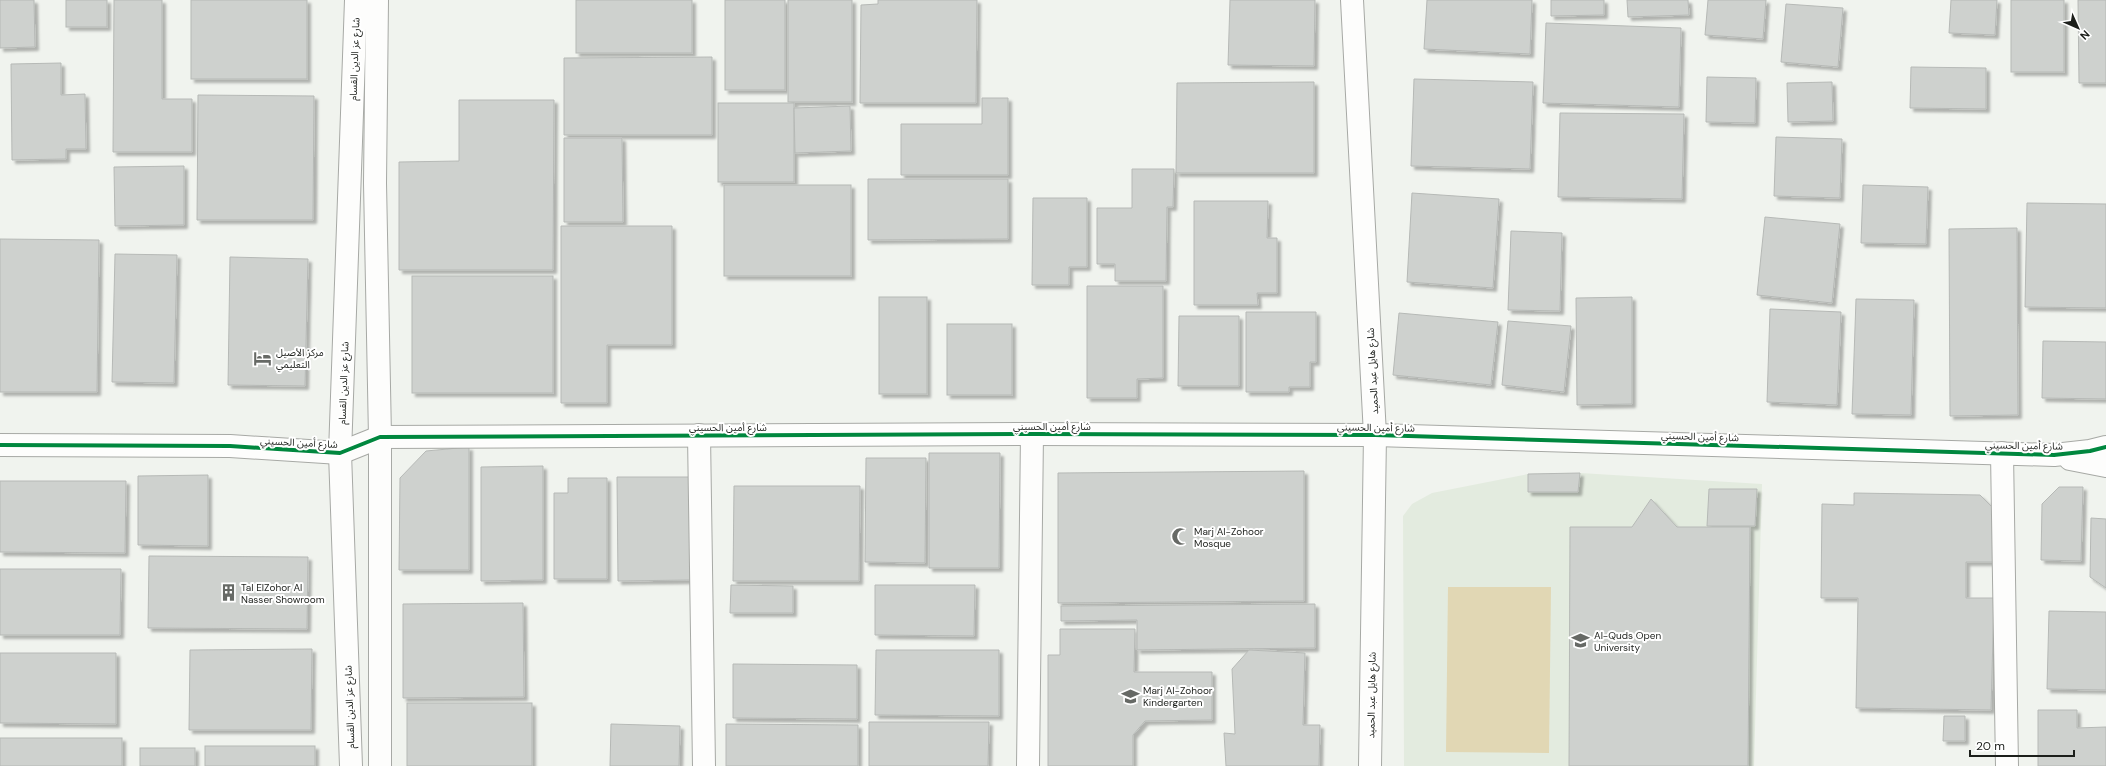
<svg xmlns="http://www.w3.org/2000/svg" width="2106" height="766" font-family="'DM Sans','Noto Sans Arabic',sans-serif">
	<style>
		.built { fill: #e3ebdf }
		.green { fill: #e1d7b4 }
		.building { fill: #ced1ce; stroke: #b6b9b6; filter: url(#shadow) }
		.lines { fill: none; stroke-linecap: round; stroke-linejoin: round }
		.minor-casing { stroke: #a7a9a5; stroke-width: 24 }
		.major-casing { stroke: #a7a9a5; stroke-width: 24 }
		.minor { stroke: #fdfdfc; stroke-width: 22 }
		.major { stroke: #fdfdfc; stroke-width: 22 }
		.cycleway-casing { stroke: #fff; stroke-width: 6 }
		.cycleway { stroke: #00873e; stroke-width: 4 }
		.labels { text-anchor: middle; stroke-width: 4; stroke-linejoin: round; paint-order: stroke }
		.street-label { font-size: 10px; fill: #1c1f1b; stroke: #fff }
		.poi-label { font-size: 10px; fill: #1c1f1b; stroke: #fff; text-anchor: start }
	</style>
	<defs>
		<filter id="shadow"><feDropShadow dx="3.5" dy="3.5" stdDeviation="1" flood-color="#0004"/></filter>
	</defs>
	<rect width="100%" height="100%" fill="#f0f3ee"/>
	<!-- built -->
	<polygon class="built" points="1580,473 1762,484 1754,766 1404,766 1403,516 1412,504 1432,493 1528,474"/>
	<!-- green -->
	<polygon class="green" points="1448,587 1551,587 1549,753 1446,752"/>
	<!-- building -->
	<g class="building">
		<polygon points="0,0 34,0 35,47 0,48"/>
		<rect x="66" y="0" width="41" height="27"/>
		<polygon points="114,0 162,0 162,99 192,99 192,152 113,152"/>
		<rect x="191" y="0" width="116" height="79"/>
		<rect x="576" y="0" width="116" height="53"/>
		<rect x="725" y="0" width="60" height="90"/>
		<rect x="788" y="0" width="64" height="102"/>
		<polygon points="878,0 977,0 976,103 860,103 861,5 878,4"/>
		<polygon points="1230,0 1315,0 1314,66 1228,65"/>
		<polygon points="1427,0 1532,0 1530,54 1424,49"/>
		<polygon points="1551,0 1604,0 1604,15 1551,16"/>
		<polygon points="1627,0 1688,0 1689,15 1628,17"/>
		<polygon points="1708,0 1766,0 1763,39 1705,35"/>
		<polygon points="1951,0 1997,0 1995,35 1949,33"/>
		<rect x="2011" y="0" width="53" height="72"/>
		<polygon points="2078,0 2106,0 2106,83 2079,83"/>
		<polygon points="1786,4 1843,8 1838,67 1781,62"/>
		<polygon points="1546,23 1681,28 1679,107 1543,103"/>
		<polygon points="712,57 712,135 564,135 564,58"/>
		<polygon points="61,63 61,95 85,94 86,149 66,149 66,159 12,160 11,64"/>
		<polygon points="1911,67 1986,68 1986,109 1910,108"/>
		<polygon points="1707,77 1756,78 1755,123 1706,122"/>
		<polygon points="1414,79 1533,82 1530,169 1411,166"/>
		<polygon points="1314,82 1314,173 1176,173 1177,83"/>
		<polygon points="1832,82 1833,121 1788,122 1787,83"/>
		<polygon points="198,95 314,96 313,220 197,220"/>
		<polygon points="982,98 1008,98 1008,175 901,175 901,124 982,124"/>
		<polygon points="459,100 554,100 553,270 399,270 399,162 459,161"/>
		<rect x="718" y="103" width="76" height="79"/>
		<polygon points="850,106 851,151 795,153 794,108"/>
		<polygon points="1560,113 1684,114 1682,199 1558,197"/>
		<polygon points="1776,137 1842,139 1840,198 1774,196"/>
		<polygon points="564,138 622,138 623,222 564,222"/>
		<polygon points="184,166 184,225 115,226 114,167"/>
		<polygon points="1132,169 1174,169 1173,207 1167,207 1166,281 1115,281 1115,264 1097,264 1097,208 1132,208"/>
		<polygon points="868,179 1008,179 1008,239 868,240"/>
		<rect x="724" y="185" width="127" height="91"/>
		<polygon points="1863,185 1928,187 1926,244 1861,243"/>
		<polygon points="1412,193 1499,199 1493,288 1407,282"/>
		<polygon points="1033,198 1087,198 1087,267 1069,267 1069,285 1032,285"/>
		<polygon points="1194,201 1268,201 1267,238 1277,238 1277,293 1257,293 1258,305 1194,305"/>
		<polygon points="2027,203 2106,204 2106,308 2025,307"/>
		<polygon points="1765,217 1840,224 1832,303 1757,295"/>
		<polygon points="561,226 672,226 672,345 607,345 607,403 561,403"/>
		<polygon points="2017,228 2018,415 1950,416 1949,229"/>
		<polygon points="1511,231 1562,233 1560,311 1508,310"/>
		<polygon points="0,239 99,240 97,392 0,392"/>
		<polygon points="115,254 177,255 174,383 112,382"/>
		<polygon points="230,257 308,259 305,386 228,385"/>
		<rect x="412" y="276" width="141" height="117"/>
		<polygon points="1087,286 1163,286 1163,378 1137,379 1137,398 1087,398"/>
		<rect x="879" y="297" width="48" height="97"/>
		<polygon points="1632,297 1632,404 1577,405 1576,298"/>
		<polygon points="1856,299 1914,300 1911,415 1852,414"/>
		<polygon points="1770,309 1841,312 1837,405 1767,402"/>
		<polygon points="1246,312 1316,312 1316,362 1310,362 1310,387 1289,387 1289,392 1246,392"/>
		<polygon points="1399,313 1498,322 1491,385 1393,375"/>
		<polygon points="1179,316 1239,316 1239,386 1178,386"/>
		<polygon points="1508,321 1571,326 1564,392 1502,385"/>
		<rect x="947" y="324" width="65" height="71"/>
		<polygon points="2043,341 2106,342 2106,399 2042,398"/>
		<polygon points="469,447 469,570 399,570 400,478 426,451"/>
		<polygon points="929,453 1000,453 999,568 929,568"/>
		<polygon points="866,458 926,458 925,563 865,562"/>
		<polygon points="543,466 543,580 481,581 481,467"/>
		<polygon points="1304,471 1304,601 1058,603 1058,473"/>
		<polygon points="1580,473 1578,492 1528,492 1528,474"/>
		<polygon points="208,475 208,546 138,545 138,476"/>
		<polygon points="617,477 690,477 690,580 618,581"/>
		<polygon points="568,478 607,478 607,579 554,579 554,493 568,493"/>
		<polygon points="0,481 126,481 125,553 0,552"/>
		<polygon points="734,486 860,486 859,581 733,581"/>
		<polygon points="2059,487 2083,487 2081,561 2041,560 2042,504"/>
		<polygon points="1709,489 1757,489 1755,526 1707,526"/>
		<polygon points="1854,493 1980,495 1994,509 1993,562 1966,562 1966,598 1994,598 1991,710 1856,708 1858,598 1821,598 1822,504 1854,505"/>
		<polygon points="1651,499 1677,527 1750,527 1748,766 1569,766 1570,527 1632,527"/>
		<polygon points="2091,518 2106,519 2106,588 2090,577"/>
		<polygon points="149,556 308,557 307,629 148,628"/>
		<polygon points="0,569 121,569 120,635 0,635"/>
		<polygon points="731,585 793,586 793,613 730,613"/>
		<polygon points="875,585 975,585 974,636 875,635"/>
		<polygon points="523,603 524,697 403,698 403,604"/>
		<polygon points="1315,604 1315,648 1137,650 1137,620 1061,621 1061,606"/>
		<polygon points="2049,611 2106,612 2106,690 2047,689"/>
		<polygon points="1060,629 1135,629 1134,672 1212,672 1212,720 1145,721 1133,735 1133,766 1048,766 1048,655 1060,655"/>
		<polygon points="312,649 311,730 189,730 190,650"/>
		<polygon points="876,650 999,650 999,716 875,715"/>
		<polygon points="1249,650 1305,653 1303,725 1320,725 1319,766 1226,766 1224,733 1235,734 1232,669"/>
		<polygon points="0,653 116,653 116,724 0,723"/>
		<polygon points="733,664 857,665 857,719 733,718"/>
		<rect x="407" y="703" width="125" height="63"/>
		<polygon points="2038,710 2077,710 2077,728 2106,727 2106,766 2038,766"/>
		<polygon points="1944,716 1965,716 1965,741 1943,741"/>
		<polygon points="869,722 989,722 988,766 869,766"/>
		<polygon points="611,724 680,726 679,766 610,766"/>
		<polygon points="726,724 858,725 858,766 726,766"/>
		<rect x="0" y="738" width="122" height="28"/>
		<rect x="205" y="746" width="110" height="20"/>
		<rect x="140" y="748" width="55" height="18"/>
	</g>
	<g class="lines">
		<defs>
			<g id="minor">
				<polyline points="1352,0 1375,435 1370,766"/>
				<polyline points="699,435 704,766"/>
				<polyline points="0,445 230,446 340,453 380,437 1032,434 1375,435 2054,455 2090,451 2106,447"/>
				<polyline points="2002,453 2007,766"/>
				<polyline points="2070,459 2106,466"/>
				<polyline points="1028,766 1032,434"/>
			</g>
			<g id="major">
				<polyline points="377,0 375,183 380,437 380,766"/>
				<polyline points="351,766 340,453 356,0"/>
			</g>
		</defs>
		<!-- minor casing -->
		<use href="#minor" class="minor-casing"/>
		<!-- major casing -->
		<use href="#major" class="major-casing"/>
		<!-- minor -->
		<use href="#minor" class="minor"/>
		<!-- major -->
		<use href="#major" class="major"/>
		<defs>
			<polyline id="cycleway" points="0,445 230,446 340,453 380,437 1032,434 1375,435 2054,455 2090,451 2106,447"/>
		</defs>
		<!-- cycleway casing -->
		<use href="#cycleway" class="cycleway-casing"/>
		<!-- cycleway -->
		<use href="#cycleway" class="cycleway"/>
	</g>
	<!-- icons -->
	<defs>
		<symbol id="hotel-bare" viewBox="-9 -9 18 18"><path d="M-6-4.5h1.5V1H6V5H4.5V3h-9V5H-6ZM-4 0a1.8 1.8 0 1 1 3.6 0ZM.5 0V-2.5h3Q6-2.5 6 0Z" fill="#666965" stroke="#fff" stroke-width="2.5" paint-order="stroke"/></symbol>
		<symbol id="mosque-bare" viewBox="-9 -9 18 18"><path d="M3.5-4.9A6 6 0 1 0 3.5 4.9A5 5 0 1 1 3.5-4.9Z" fill="#666965" stroke="#fff" stroke-width="2.5" paint-order="stroke"/></symbol>
		<symbol id="building-bare" viewBox="-9 -9 18 18"><path d="M-4-6H4V6H1V3H-1V6H-4ZM-2.5-4.3h1.7v1.8h-1.7ZM.8-4.3h1.7v1.8H.8ZM-2.5-1h1.7V.8h-1.7ZM.8-1h1.7V.8H.8Z" fill="#666965" stroke="#fff" stroke-width="2.5" paint-order="stroke"/></symbol>
		<symbol id="university-bare" viewBox="-9 -9 18 18"><path d="M0-5L7-2L0 1L-7-2ZM-4 1L0 2.5L4 1V4Q0 6-4 4Z" fill="#666965" stroke="#fff" stroke-width="2.5" paint-order="stroke"/></symbol>
		<symbol id="school-bare" viewBox="-9 -9 18 18"><path d="M0-5L7-2L0 1L-7-2ZM-4 1L0 2.5L4 1V4Q0 6-4 4Z" fill="#666965" stroke="#fff" stroke-width="2.5" paint-order="stroke"/></symbol>
	</defs>
	<g fill-rule="evenodd">
		<use href="#hotel-bare" x="250" y="346" width="25" height="25"/>
		<use href="#mosque-bare" x="1168" y="524" width="25" height="25"/>
		<use href="#building-bare" x="216" y="580" width="25" height="25"/>
		<use href="#university-bare" x="1568" y="628" width="25" height="25"/>
		<use href="#school-bare" x="1118" y="684" width="25" height="25"/>
	</g>
	<g class="labels">
		<!-- street labels -->
		<g class="street-label">
			<text transform="translate(354 59) rotate(-88)" y="4">شارع عز الدين القسام</text>
			<text transform="translate(1372 371) rotate(-93)" y="4">شارع هايل عبد الحميد</text>
			<text transform="translate(343 383) rotate(-88)" y="4">شارع عز الدين القسام</text>
			<text x="1052" y="430">شارع أمين الحسيني</text>
			<text x="728" y="431">شارع أمين الحسيني</text>
			<text transform="translate(1376 427) rotate(1)" y="4">شارع أمين الحسيني</text>
			<text transform="translate(1700 436) rotate(2)" y="4">شارع أمين الحسيني</text>
			<text transform="translate(299 442) rotate(3)" y="4">شارع أمين الحسيني</text>
			<text transform="translate(2024 445) rotate(1)" y="4">شارع أمين الحسيني</text>
			<text transform="translate(1371 695) rotate(-89)" y="4">شارع هايل عبد الحميد</text>
			<text transform="translate(349 707) rotate(-92)" y="4">شارع عز الدين القسام</text>
		</g>
		<!-- poi labels -->
		<g class="poi-label">
			<text x="276" y="356">مركز الأصيل<tspan x="276" dy="12">التعليمي</tspan></text>
			<text x="1194" y="535">Marj Al-Zohoor<tspan x="1194" dy="12">Mosque</tspan></text>
			<text x="241" y="591">Tal ElZohor Al<tspan x="241" dy="12">Nasser Showroom</tspan></text>
			<text x="1594" y="639">Al-Quds Open<tspan x="1594" dy="12">University</tspan></text>
			<text x="1143" y="694">Marj Al-Zohoor<tspan x="1143" dy="12">Kindergarten</tspan></text>
		</g>
	</g>
	<!-- north arrow -->
	<g transform="translate(2078 28) rotate(135)" stroke="#ffffff" stroke-width="3" paint-order="stroke">
	<path d="M0-3L7 15L0 10L-7 15Z" fill="#1c1f1b"/>
	<text y="-6" font-size="11" font-weight="bold" text-anchor="middle" fill="#1c1f1b">N</text>
	</g>
	<!-- scale -->
	<path d="M1970 750v6h104v-6" fill="none" stroke="#1c1f1b" stroke-width="2"/>
	<text x="1976" y="750" font-size="12" fill="#1c1f1b" stroke="#ffffff" stroke-width="3" paint-order="stroke">20 m</text>
</svg>
